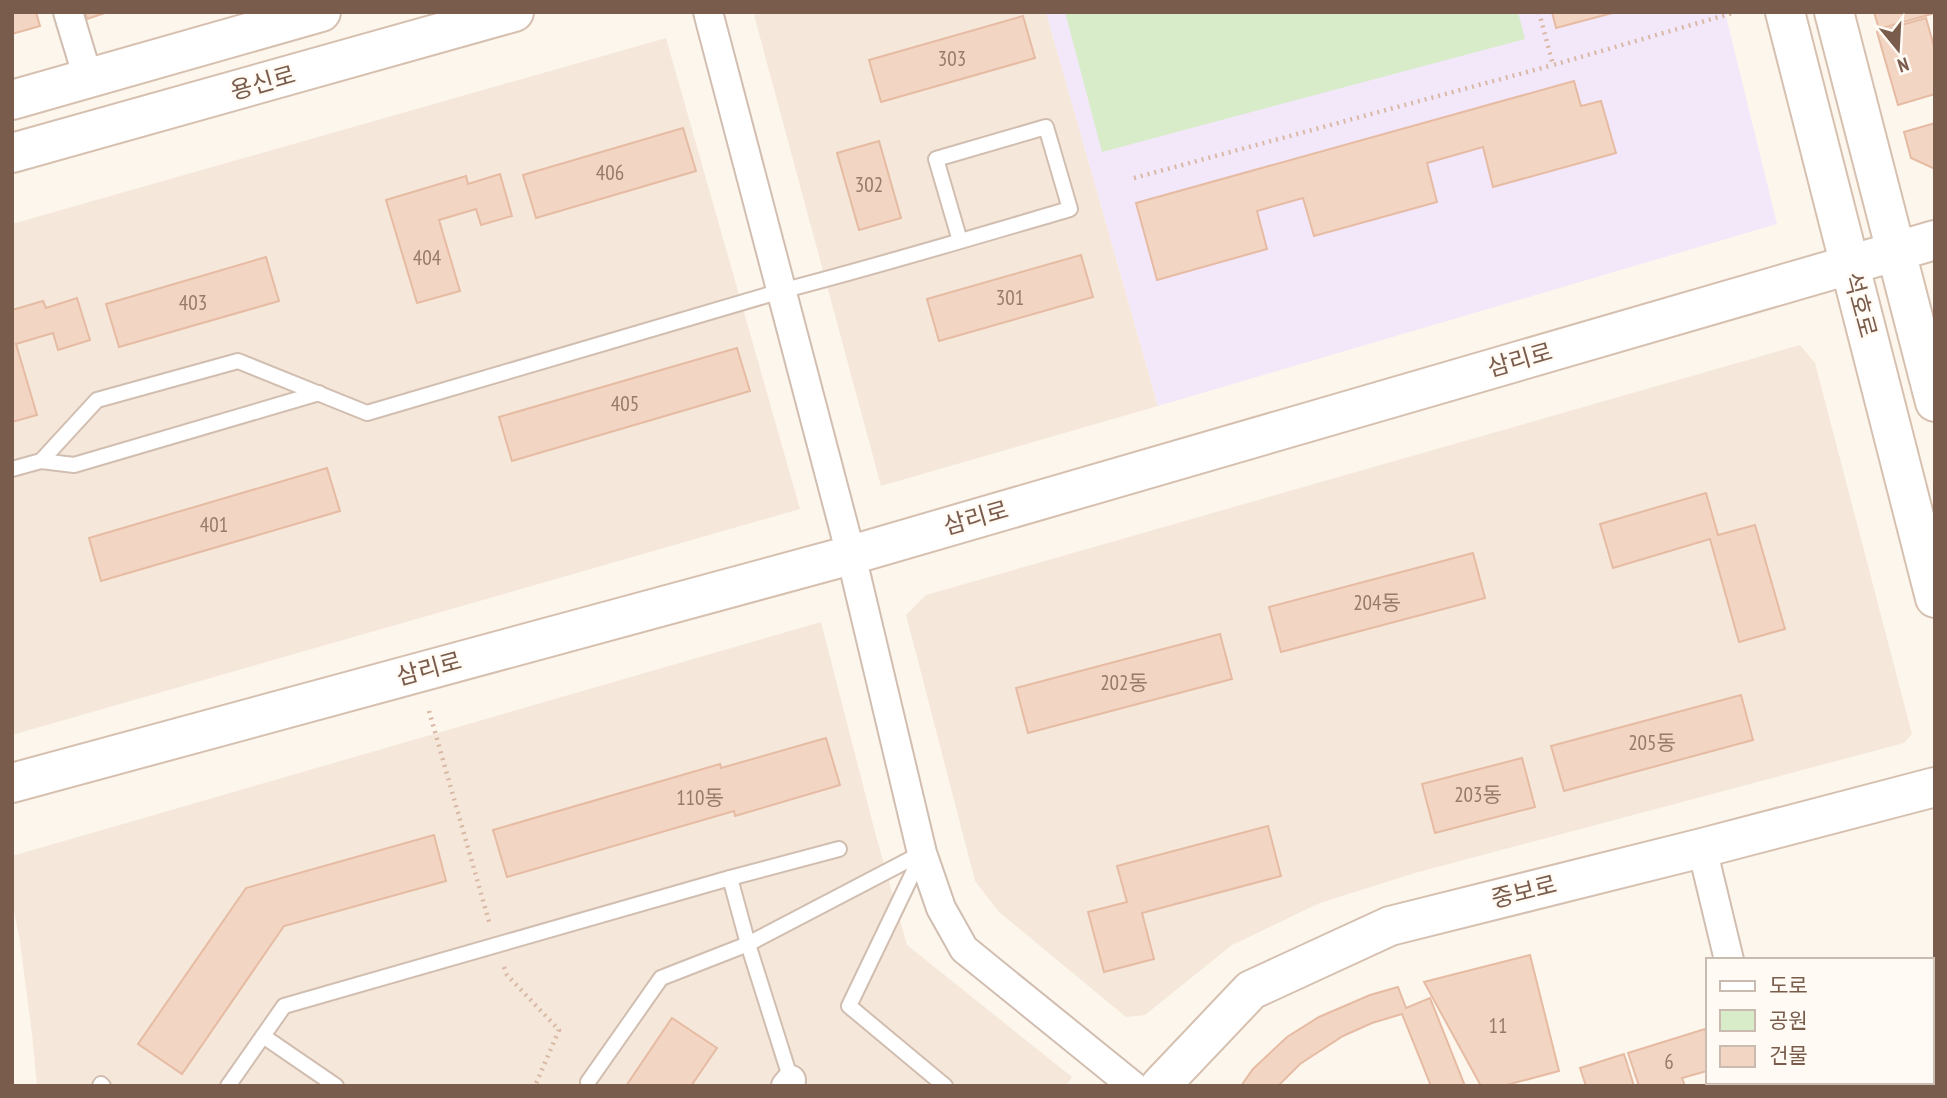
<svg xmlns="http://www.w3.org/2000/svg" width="1947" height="1098" font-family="'PT Sans Narrow','Noto Sans KR',sans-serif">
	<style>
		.residential { fill: #f5e8da }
		.education { fill: #f3e8fa }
		.green { fill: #d8ecc9 }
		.building { fill: #f3d5c3; stroke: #e6bba3; stroke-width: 2 }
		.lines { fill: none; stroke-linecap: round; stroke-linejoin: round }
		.lane-casing { stroke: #d1beb0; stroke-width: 18 }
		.street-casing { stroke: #d1beb0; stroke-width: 32 }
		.secondary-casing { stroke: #d6c0b0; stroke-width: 42 }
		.path { stroke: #d9b8a5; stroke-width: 4.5; stroke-dasharray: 2 5; stroke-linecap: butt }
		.lane { stroke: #fff; stroke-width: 14 }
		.street { stroke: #fff; stroke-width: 28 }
		.secondary { stroke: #fff; stroke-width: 38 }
		.labels { text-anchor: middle; stroke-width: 5; stroke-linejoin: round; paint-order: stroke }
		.number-label { font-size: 21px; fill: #987a6a }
		.street-label { font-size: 24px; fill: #7a5c4d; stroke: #fffaf3 }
	</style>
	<rect width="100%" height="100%" fill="#fdf6ec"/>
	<!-- residential -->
	<g class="residential">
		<polygon points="761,12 1046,12 1158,406 881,486 754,15"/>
		<polygon points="666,38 800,509 12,735 12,224"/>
		<polygon points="1800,345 1815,363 1912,734 1904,743 1415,873 1320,903 1232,945 1145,1015 1126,1017 999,912 975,881 906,615 926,595"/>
		<polygon points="821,622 875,832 907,945 1072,1077 1066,1086 37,1086 32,1034 19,935 12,904 12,856"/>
	</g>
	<!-- education -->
	<polygon class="education" points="1046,12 1725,12 1777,224 1158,406"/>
	<!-- green -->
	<polygon class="green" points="1065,12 1518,12 1525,39 1102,152"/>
	<!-- building -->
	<g class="building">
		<polygon points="12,12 36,12 40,26 12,34"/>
		<polygon points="85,12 108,12 87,19"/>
		<polygon points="1552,12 1616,12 1556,28"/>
		<polygon points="1874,12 1935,12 1935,13 1879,29"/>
		<polygon points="1023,16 1035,58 881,102 869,60"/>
		<polygon points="1926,18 1935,50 1935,94 1898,105 1877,32"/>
		<polygon points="1574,81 1581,106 1601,101 1616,153 1493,187 1483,147 1427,163 1437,202 1314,236 1303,198 1257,211 1267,249 1157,280 1136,203"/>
		<polygon points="1935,123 1935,169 1911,158 1904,132"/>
		<polygon points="683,128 696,171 536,218 523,175"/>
		<polygon points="879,141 901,218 859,230 837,153"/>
		<polygon points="500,174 512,216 481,225 476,209 439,220 460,291 417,303 386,200 466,176 468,184"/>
		<polygon points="1081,255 1093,297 939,341 927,299"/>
		<polygon points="266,257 279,301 119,347 106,304"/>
		<polygon points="77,298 90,340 58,350 53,333 16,344 37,415 12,422 12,310 43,301 46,308"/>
		<polygon points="737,348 750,391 512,461 499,417"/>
		<polygon points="327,468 340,511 101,581 89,538"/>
		<polygon points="1706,493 1718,535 1755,525 1785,629 1739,642 1710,539 1613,568 1600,524"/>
		<polygon points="1473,553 1485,598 1281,652 1269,607"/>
		<polygon points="1220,634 1232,679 1028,733 1016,688"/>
		<polygon points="1741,695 1753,740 1564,791 1551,746"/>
		<polygon points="826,738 840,785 735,816 734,811 507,877 493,830 720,764 721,768"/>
		<polygon points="1522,758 1535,807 1435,833 1422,784"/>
		<polygon points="1268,826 1281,876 1142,913 1154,959 1104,972 1088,912 1127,902 1117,866"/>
		<polygon points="434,835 446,881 284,926 182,1074 138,1044 246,888"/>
		<polygon points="1530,955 1559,1071 1503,1086 1481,1086 1424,982"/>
		<polygon points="1398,987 1406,1008 1430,998 1465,1086 1431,1086 1402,1014 1372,1023 1343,1036 1300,1064 1278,1086 1241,1086 1253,1069 1287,1037 1319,1017 1370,995"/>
		<polygon points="672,1018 717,1048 691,1086 626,1086"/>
		<polygon points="1705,1029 1707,1035 1707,1071 1682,1078 1685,1086 1639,1086 1628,1053"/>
		<polygon points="1624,1054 1634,1086 1586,1086 1580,1068"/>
	</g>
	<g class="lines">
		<defs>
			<g id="lane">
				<polyline points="41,461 74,465 319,393"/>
				<path d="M12 469 41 461 97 400 238 361 367 413 781 291C878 266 974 237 1070 209L1046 127 936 159 960 241"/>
				<polyline points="922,854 849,1006 945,1086"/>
				<polyline points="263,1036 336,1086"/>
				<polyline points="793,1081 791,1080 748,944 730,878 839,849"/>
				<polyline points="588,1082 661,978 748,944 922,853"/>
				<polyline points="100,1086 101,1084 103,1086"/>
				<polyline points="228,1086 284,1006 730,878"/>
			</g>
			<g id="street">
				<polyline points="68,12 88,78"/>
				<polyline points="708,12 851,555 922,853 941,908 964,949 1133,1086"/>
				<polyline points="1702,848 1729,960"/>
				<polyline points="1759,1082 1760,1086"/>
				<polyline points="786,1086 791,1080"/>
			</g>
			<g id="secondary">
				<polyline points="1785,12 1935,598"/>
				<polyline points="1834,12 1935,402"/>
				<polyline points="12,100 321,12"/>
				<polyline points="12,153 514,12"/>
				<polyline points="12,783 851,555 1935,240"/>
				<polyline points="1160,1086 1251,990 1390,926 1702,848 1935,787"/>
			</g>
		</defs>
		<!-- lane casing -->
		<use href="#lane" class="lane-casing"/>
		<!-- street casing -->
		<use href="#street" class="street-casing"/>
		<!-- secondary casing -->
		<use href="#secondary" class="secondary-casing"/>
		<!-- path -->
		<g class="path">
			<polyline points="1539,12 1553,65 1736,12"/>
			<polyline points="1134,178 1553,65"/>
			<polyline points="429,711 490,925"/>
			<polyline points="504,967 507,975 559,1030 535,1086"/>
		</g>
		<!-- lane -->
		<use href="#lane" class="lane"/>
		<!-- street -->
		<use href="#street" class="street"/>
		<!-- secondary -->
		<use href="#secondary" class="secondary"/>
	</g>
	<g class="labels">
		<!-- number labels -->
		<g class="number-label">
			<text x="952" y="66">303</text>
			<text x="610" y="180">406</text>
			<text x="869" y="192">302</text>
			<text x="427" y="265">404</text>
			<text x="1010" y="305">301</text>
			<text x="193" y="310">403</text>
			<text x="625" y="411">405</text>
			<text x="214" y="532">401</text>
			<text x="1377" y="610">204동</text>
			<text x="1124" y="690">202동</text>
			<text x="1652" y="750">205동</text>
			<text x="1478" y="802">203동</text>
			<text x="700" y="805">110동</text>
			<text x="1498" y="1033">11</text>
			<text x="1669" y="1069">6</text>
		</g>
		<!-- street labels -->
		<g class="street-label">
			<text transform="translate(263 83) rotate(-16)" y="8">용신로</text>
			<text transform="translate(1860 305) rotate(75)" y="8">석호로</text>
			<text transform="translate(1520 360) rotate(-16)" y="8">삼리로</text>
			<text transform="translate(976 518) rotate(-16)" y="8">삼리로</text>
			<text transform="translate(429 669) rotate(-15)" y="8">삼리로</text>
			<text transform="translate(1524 892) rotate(-14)" y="8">중보로</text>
		</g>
	</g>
	<!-- border -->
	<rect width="1947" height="1098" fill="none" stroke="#7a5c4d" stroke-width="28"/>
	<!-- legend -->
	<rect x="1706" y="958" width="228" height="126" fill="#fffaf3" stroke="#cabbb1" stroke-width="2"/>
	<rect x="1720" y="981" width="35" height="10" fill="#ffffff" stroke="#cabbb1" stroke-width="2"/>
	<text x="1769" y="993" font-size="21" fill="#7a5c4d">도로</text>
	<rect x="1720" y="1010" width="35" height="21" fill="#d8ecc9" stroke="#cabbb1" stroke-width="2"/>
	<text x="1769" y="1028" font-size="21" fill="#7a5c4d">공원</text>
	<rect x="1720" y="1046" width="35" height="21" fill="#f3d5c3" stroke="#cabbb1" stroke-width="2"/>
	<text x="1769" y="1063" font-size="21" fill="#7a5c4d">건물</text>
	<!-- north arrow -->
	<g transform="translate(1898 49) rotate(162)" stroke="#fffaf3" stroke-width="5" paint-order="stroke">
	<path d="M0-5L12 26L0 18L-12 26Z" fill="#7a5c4d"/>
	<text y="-10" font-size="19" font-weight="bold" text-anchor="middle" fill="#7a5c4d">N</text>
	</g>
</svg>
